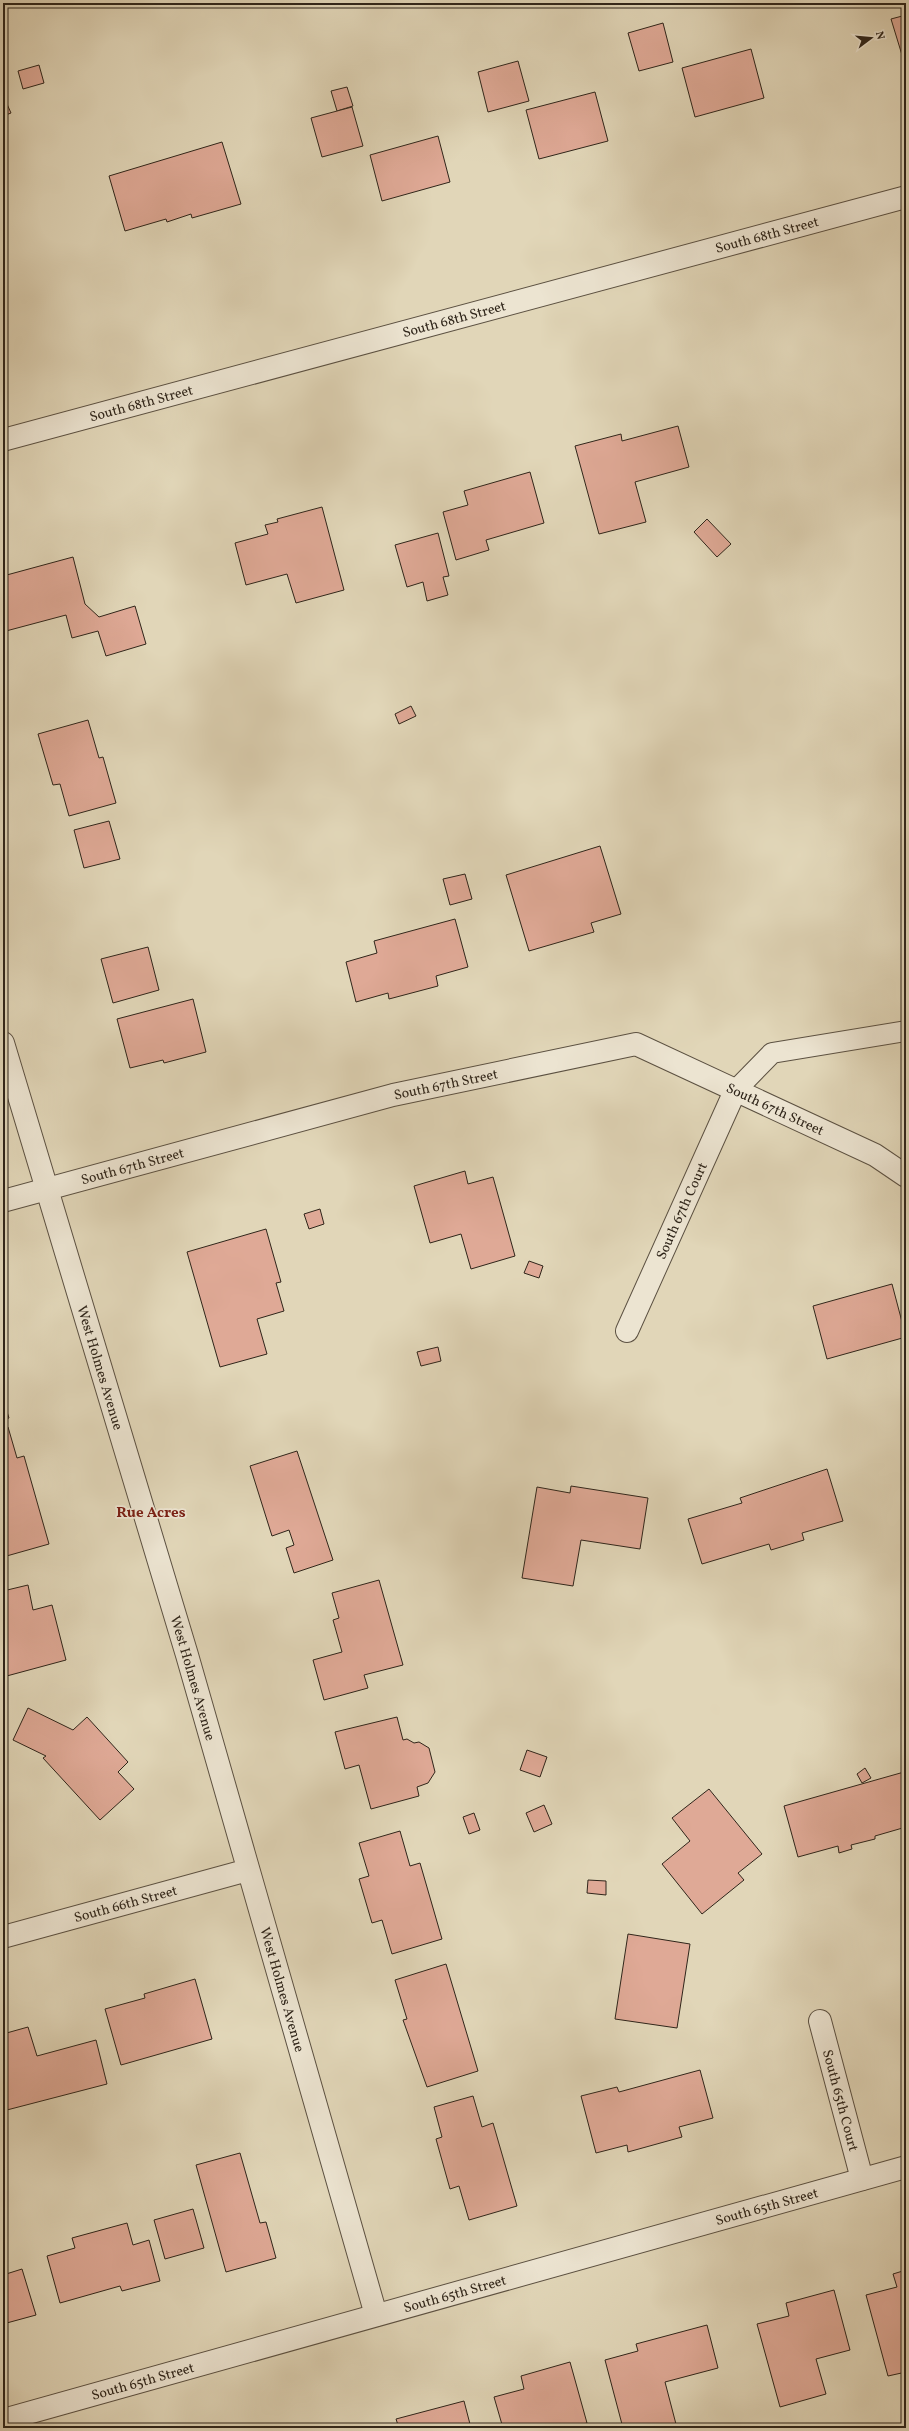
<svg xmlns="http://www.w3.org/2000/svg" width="909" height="2431" font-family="Vollkorn,serif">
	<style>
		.building { fill: #dfa996; stroke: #2f251a }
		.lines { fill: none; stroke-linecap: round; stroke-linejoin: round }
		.service-casing { stroke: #5c5142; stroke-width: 22 }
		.minor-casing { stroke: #5c5142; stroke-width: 24 }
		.tertiary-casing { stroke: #5c5142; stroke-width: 24 }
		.service { stroke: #ece4d1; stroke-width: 20 }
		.minor { stroke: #ece4d1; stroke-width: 22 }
		.tertiary { stroke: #ece4d1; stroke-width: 22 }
		.labels { text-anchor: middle; stroke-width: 3.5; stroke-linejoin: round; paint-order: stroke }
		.street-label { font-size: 14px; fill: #2f251a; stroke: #ece4d1 }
		.neighbourhood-label { font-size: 15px; font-weight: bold; fill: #7a1f14; stroke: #ece4d1 }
	</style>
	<rect width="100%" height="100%" fill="#e1d6b8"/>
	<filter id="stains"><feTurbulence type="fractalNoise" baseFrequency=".005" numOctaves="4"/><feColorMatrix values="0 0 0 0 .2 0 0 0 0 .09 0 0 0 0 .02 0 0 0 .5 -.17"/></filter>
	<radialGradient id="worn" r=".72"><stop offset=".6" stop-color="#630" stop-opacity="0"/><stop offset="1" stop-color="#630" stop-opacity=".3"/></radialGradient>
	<!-- building -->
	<g class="building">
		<polygon points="906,15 906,54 902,55 891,19"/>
		<polygon points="663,23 673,62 639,71 628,33"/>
		<polygon points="751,49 764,98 695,117 682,68"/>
		<polygon points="518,61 529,101 488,112 478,72"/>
		<polygon points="39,65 44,83 23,89 18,71"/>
		<polygon points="347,87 353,106 337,111 331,91"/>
		<polygon points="595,92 608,141 539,159 526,110"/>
		<polygon points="3,95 11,113 3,116"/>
		<polygon points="352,107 363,146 322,157 311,118"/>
		<polygon points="438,136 450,182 382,201 370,155"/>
		<polygon points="222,142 241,204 192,218 191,214 167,222 166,219 125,231 109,176"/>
		<polygon points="678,426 689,467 635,482 646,522 599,534 575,446 621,434 622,441"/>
		<polygon points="530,472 544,523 486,540 489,550 456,560 443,512 468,505 464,491"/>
		<polygon points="322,507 344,590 296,603 287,574 246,585 235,543 268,534 265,525 278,522 277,519"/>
		<polygon points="707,519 731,544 717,557 694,532"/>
		<polygon points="438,533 449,576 443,577 448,595 427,601 423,582 407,587 395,545"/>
		<polygon points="73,557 85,604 99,617 135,606 146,644 106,656 98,631 72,638 66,615 6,631 3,618 3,576"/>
		<polygon points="411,706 416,716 399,724 395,714"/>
		<polygon points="88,720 99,758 103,757 116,803 69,816 60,784 53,785 38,734"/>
		<polygon points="109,821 120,859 84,868 74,830"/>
		<polygon points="600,846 621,914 591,923 594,932 529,951 506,875"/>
		<polygon points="465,874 472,899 450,905 443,879"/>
		<polygon points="455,919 468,967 436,976 438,986 389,999 388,993 356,1002 346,962 377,953 374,941"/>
		<polygon points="148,947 159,990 113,1003 101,959"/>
		<polygon points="193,999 206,1052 164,1063 163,1060 130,1068 117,1019"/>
		<polygon points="465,1171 468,1184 493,1177 515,1256 471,1269 461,1234 430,1243 414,1186"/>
		<polygon points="320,1209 324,1224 309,1229 304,1214"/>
		<polygon points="266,1229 281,1282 276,1283 284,1311 257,1319 267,1354 220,1367 187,1252"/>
		<polygon points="529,1261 543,1266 539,1278 524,1273"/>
		<polygon points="892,1284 906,1337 827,1359 813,1306"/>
		<polygon points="438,1347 441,1361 421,1366 417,1352"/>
		<polygon points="3,1399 9,1418 3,1420"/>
		<polygon points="8,1427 17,1458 24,1456 49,1544 3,1557 3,1428"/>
		<polygon points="297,1451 333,1560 294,1573 286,1548 294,1545 289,1530 272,1536 250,1466"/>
		<polygon points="827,1469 843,1521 802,1533 804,1540 771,1550 769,1544 702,1564 688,1519 742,1503 740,1498"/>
		<polygon points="571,1486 648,1498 640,1549 581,1540 573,1586 522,1578 537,1487 570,1493"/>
		<polygon points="379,1580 403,1665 364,1675 368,1688 324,1700 313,1660 342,1652 333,1620 339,1618 332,1593"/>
		<polygon points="28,1585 33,1610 52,1605 66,1660 3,1677 3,1591"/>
		<polygon points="28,1708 73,1730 87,1717 128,1762 118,1772 134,1789 100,1820 43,1758 46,1756 13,1740"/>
		<polygon points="397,1717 403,1740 407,1739 414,1743 419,1742 429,1748 435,1772 428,1783 417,1787 419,1796 371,1809 359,1765 345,1769 335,1732"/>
		<polygon points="527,1750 547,1757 540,1777 520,1770"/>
		<polygon points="865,1768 871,1778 862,1783 857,1774"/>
		<polygon points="904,1772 906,1780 906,1827 875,1836 875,1839 851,1845 852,1849 839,1853 838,1846 798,1857 784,1806"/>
		<polygon points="709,1789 762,1854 738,1873 744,1880 702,1914 662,1864 690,1841 672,1818"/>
		<polygon points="544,1805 552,1824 534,1832 526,1813"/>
		<polygon points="474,1813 480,1830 469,1834 463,1817"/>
		<polygon points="400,1831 410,1866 420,1863 442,1939 392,1954 382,1920 372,1923 359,1879 369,1876 359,1843"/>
		<polygon points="588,1880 606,1881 606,1895 587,1893"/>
		<polygon points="628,1934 690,1944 677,2028 615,2019"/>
		<polygon points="446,1964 478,2071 427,2087 403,2020 407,2019 395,1980"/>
		<polygon points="195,1979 212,2039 121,2065 105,2009 145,1998 144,1994"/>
		<polygon points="28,2027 37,2056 96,2040 107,2084 3,2111 3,2034"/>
		<polygon points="700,2070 713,2118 679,2127 682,2137 628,2152 627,2145 596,2153 581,2096 617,2087 619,2092"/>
		<polygon points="473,2096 482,2127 493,2123 517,2206 469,2220 459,2186 450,2189 436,2139 442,2137 434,2107"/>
		<polygon points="240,2153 260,2223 266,2222 276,2258 226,2272 196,2165"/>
		<polygon points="193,2209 204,2248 165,2259 154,2220"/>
		<polygon points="127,2223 133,2245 149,2240 160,2281 122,2291 120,2286 60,2303 47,2256 75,2248 72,2238"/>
		<polygon points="22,2269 36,2315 3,2324 3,2275"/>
		<polygon points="906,2270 906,2372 888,2376 866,2295 897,2287 893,2274"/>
		<polygon points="834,2290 850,2350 816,2359 826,2394 780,2407 757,2324 789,2316 786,2303"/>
		<polygon points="707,2325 718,2368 665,2382 677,2428 623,2428 605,2360 638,2351 636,2344"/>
		<polygon points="570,2362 587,2423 568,2428 503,2428 494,2397 524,2389 521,2376"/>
		<polygon points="464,2401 471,2428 386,2428 398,2425 396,2419"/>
	</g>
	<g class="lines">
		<defs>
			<polyline id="service" points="735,1091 772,1053 906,1031"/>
			<g id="minor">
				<path id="s1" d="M3 1043 187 1655 376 2315"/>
				<path id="s2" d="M3 1201 393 1095 636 1044 875 1155 906 1176"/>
				<path id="s3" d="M627 1331 735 1091"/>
				<path id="s4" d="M3 1937 248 1870"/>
				<path id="s5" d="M820 2021 862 2179"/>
				<path id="s6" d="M3 2420 906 2167"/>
			</g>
			<g id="tertiary">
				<path id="s7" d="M3 440 906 197"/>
			</g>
		</defs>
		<!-- service casing -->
		<use href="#service" class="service-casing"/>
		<!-- minor casing -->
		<use href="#minor" class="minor-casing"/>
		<!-- tertiary casing -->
		<use href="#tertiary" class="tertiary-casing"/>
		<!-- service -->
		<use href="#service" class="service"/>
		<!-- minor -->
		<use href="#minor" class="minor"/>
		<!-- tertiary -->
		<use href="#tertiary" class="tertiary"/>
	</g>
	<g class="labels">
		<!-- street labels -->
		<g class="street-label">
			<text dy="5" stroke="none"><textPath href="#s7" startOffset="791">South 68th Street</textPath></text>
			<text dy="5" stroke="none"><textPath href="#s7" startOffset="467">South 68th Street</textPath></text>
			<text dy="5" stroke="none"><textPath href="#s7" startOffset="143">South 68th Street</textPath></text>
			<text dy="5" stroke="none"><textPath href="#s2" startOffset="458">South 67th Street</textPath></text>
			<text dy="5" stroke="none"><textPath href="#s2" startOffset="806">South 67th Street</textPath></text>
			<text dy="5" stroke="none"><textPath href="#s2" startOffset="134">South 67th Street</textPath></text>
			<text dy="5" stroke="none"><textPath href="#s3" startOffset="132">South 67th Court</textPath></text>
			<text dy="5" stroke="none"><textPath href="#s1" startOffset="339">West Holmes Avenue</textPath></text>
			<text dy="5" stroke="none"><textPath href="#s1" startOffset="663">West Holmes Avenue</textPath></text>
			<text dy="5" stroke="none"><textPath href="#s4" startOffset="127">South 66th Street</textPath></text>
			<text dy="5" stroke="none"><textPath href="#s1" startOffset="987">West Holmes Avenue</textPath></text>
			<text dy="5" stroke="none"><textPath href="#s5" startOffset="82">South 65th Court</textPath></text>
			<text dy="5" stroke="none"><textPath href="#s6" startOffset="793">South 65th Street</textPath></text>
			<text dy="5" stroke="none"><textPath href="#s6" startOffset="469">South 65th Street</textPath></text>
			<text dy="5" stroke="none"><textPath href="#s6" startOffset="145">South 65th Street</textPath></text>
		</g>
		<!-- neighbourhood labels -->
		<g class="neighbourhood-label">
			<text x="151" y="1517">Rue Acres</text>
		</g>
	</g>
	<!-- margin -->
	<rect width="909" height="2431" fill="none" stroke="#e1d6b8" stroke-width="16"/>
	<rect x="4" y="4" width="901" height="2423" fill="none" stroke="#2f251a" stroke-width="2"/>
	<rect x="8" y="8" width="893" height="2415" fill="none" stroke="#2f251a"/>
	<!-- north arrow -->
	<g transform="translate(871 38) rotate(74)" stroke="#ece4d1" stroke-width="3" paint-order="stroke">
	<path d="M0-3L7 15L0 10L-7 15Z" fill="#2f251a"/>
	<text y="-6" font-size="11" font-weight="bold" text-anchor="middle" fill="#2f251a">N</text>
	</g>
	<rect width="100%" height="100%" filter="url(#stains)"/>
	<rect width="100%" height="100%" fill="url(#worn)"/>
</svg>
